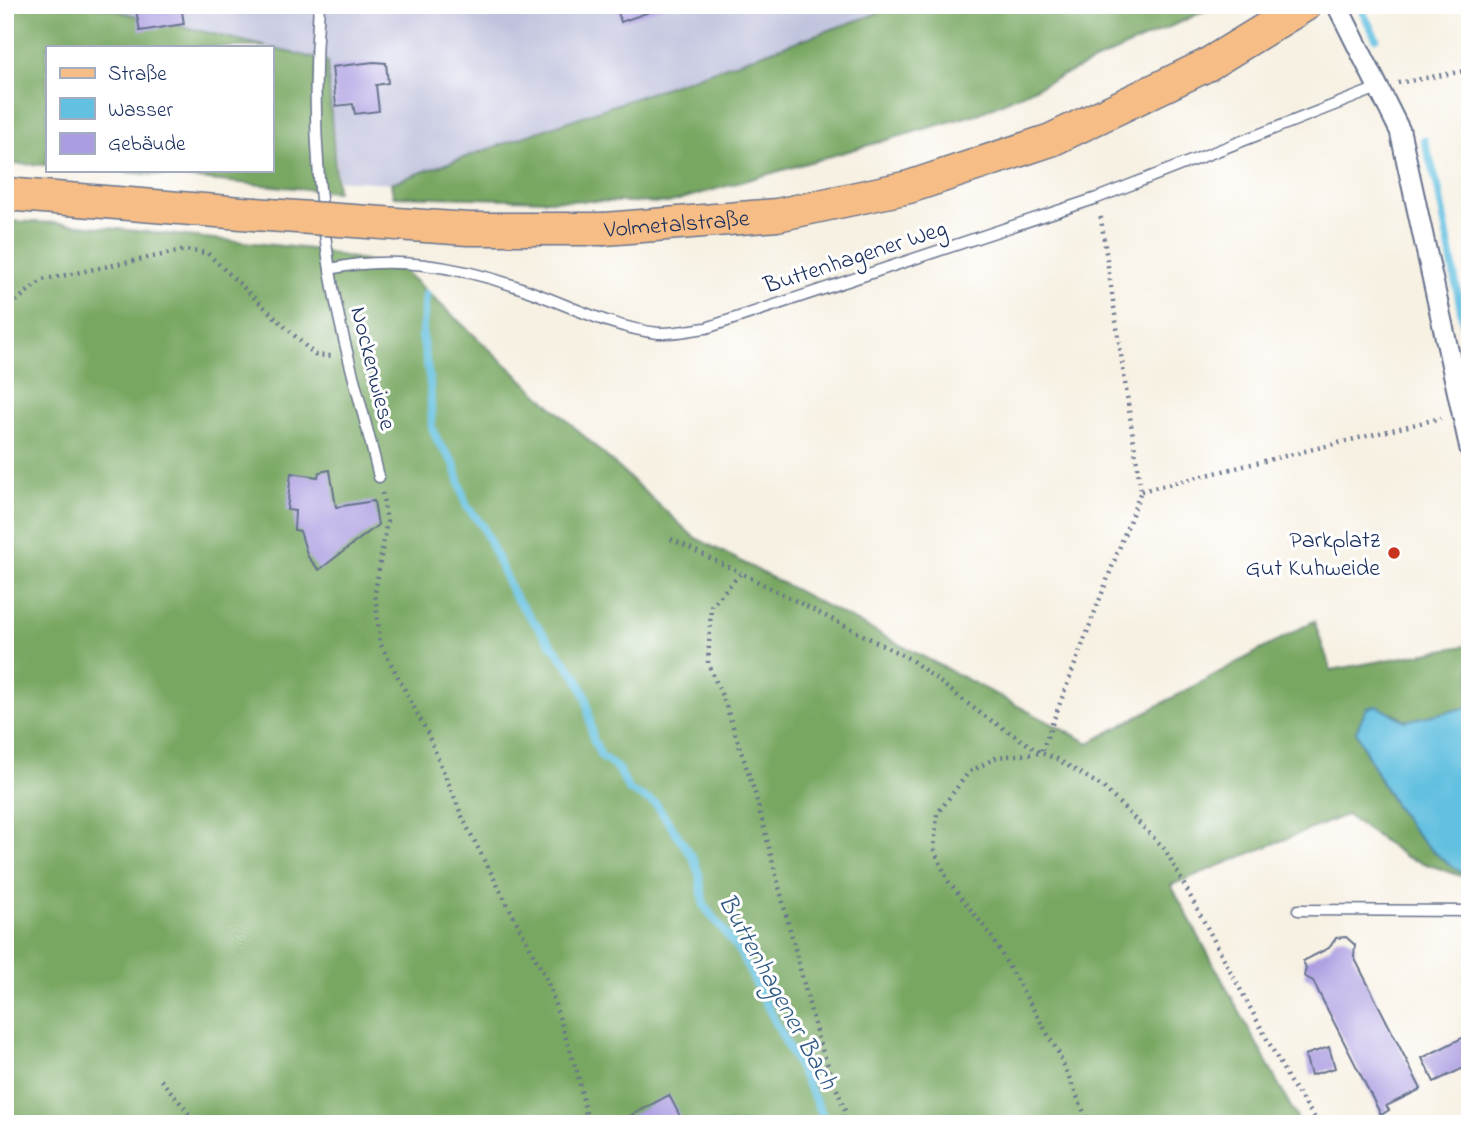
<svg xmlns="http://www.w3.org/2000/svg" width="1475" height="1129" font-family="'Indie Flower',sans-serif">
	<style>
		.industrial { fill: #c0c2dd }
		.forest { fill: #78a762; stroke: #4a6b60; stroke-width: 2 }
		.water { fill: #62c0e0; stroke: #3e789f; stroke-width: 2 }
		.lines { fill: none; stroke-linecap: round; stroke-linejoin: round }
		.stream { stroke: #62c0e0; stroke-width: 8 }
		.building { fill: #ac9de1 }
		.lane-casing { stroke: #68738d; stroke-width: 13 }
		.street-casing { stroke: #68738d; stroke-width: 23 }
		.primary-casing { stroke: #68738d; stroke-width: 35 }
		.path { stroke: #68738d; stroke-width: 4.5; stroke-dasharray: 2 5; stroke-linecap: butt }
		.lane { stroke: #fff; stroke-width: 10 }
		.street { stroke: #fff; stroke-width: 19 }
		.primary { stroke: #f6be86; stroke-width: 32 }
		.primary-bridge-casing { stroke: #68738d; stroke-width: 35; stroke-linecap: butt }
		.primary-bridge { stroke: #f6be86; stroke-width: 32 }
		.poi-dot { fill: #c8321e; stroke: #fff; stroke-width: 2.5 }
		.labels { text-anchor: middle; stroke-width: 6; stroke-linejoin: round; paint-order: stroke }
		.street-label { font-size: 24px; fill: #1b2f5e; stroke: #fff }
		.poi-label { font-size: 24px; fill: #1b2f5e; stroke: #fff; text-anchor: end }
		.water-label { font-size: 26px; font-style: italic; fill: #305a85; stroke: #fff }
	</style>
	<rect width="100%" height="100%" fill="#fff"/>
	<filter id="ink" filterUnits="userSpaceOnUse"><feTurbulence type="fractalNoise" baseFrequency=".0143" numOctaves="2"/><feDisplacementMap in="SourceGraphic" scale="14" xChannelSelector="R" yChannelSelector="G"/><feConvolveMatrix kernelMatrix="1 2 1 2 8 2 1 2 1" color-interpolation-filters="sRGB"/></filter>
	<filter id="wash" filterUnits="userSpaceOnUse"><feTurbulence type="fractalNoise" baseFrequency=".00686" numOctaves="4" result="noise"/><feDisplacementMap in="SourceGraphic" scale="28" xChannelSelector="R" yChannelSelector="G"/><feGaussianBlur stdDeviation="1.57" result="paint"/><feColorMatrix in="noise" values="0 0 0 0 0 0 0 0 0 0 0 0 0 0 0 0 0 1.4 0 .05"/><feComposite in="paint" operator="in"/></filter>
	<g filter="url(#wash)">
		<rect width="100%" height="100%" fill="#f7f1e3"/>
		<!-- industrial -->
		<polygon class="industrial" points="92,5 901,5 391,183 338,180 327,61"/>
		<!-- forest -->
		<g class="forest">
			<polygon points="5,5 92,5 268,47 47,47 47,165 5,164"/>
			<polygon points="901,5 1218,5 980,113 668,203 393,196 391,183"/>
			<polygon points="271,48 327,61 337,192 103,170 271,170"/>
			<path d="M5 221 61 223 311 249 402 269 694 537 1089 743 1314 621 1331 670 1470 645V707L1405 721 1395 713 1356 731C1376 775 1396 816 1432 850 1443 860 1461 869 1470 879L1406 857 1346 815 1171 885 1300 1124H5Z"/>
		</g>
		<!-- water -->
		<path class="water" d="M1377 706 1405 721 1470 707V877C1411 847 1383 787 1356 731L1367 708Z"/>
		<g class="lines">
			<!-- stream -->
			<g class="stream">
				<polyline points="1359,5 1376,38"/>
				<polyline points="1424,140 1438,187 1470,359"/>
				<polyline points="426,294 422,336 430,382 432,427 438,442 454,463 466,505 483,527 514,596 577,677 586,697 593,739 601,756 619,770 629,790 656,804 693,858 699,874 704,906 738,949 826,1121"/>
			</g>
		</g>
		<g id="blocks">
			<!-- building -->
			<g class="building">
				<polygon points="135,5 181,5 184,24 140,31"/>
				<polygon points="616,5 666,5 666,6 621,22"/>
				<polygon points="374,62 386,63 388,83 376,85 379,111 355,114 353,104 336,106 332,67"/>
				<polygon points="330,470 336,507 374,501 378,525 319,570 308,557 300,531 294,530 295,511 287,510 291,473 318,477 319,472"/>
				<polygon points="1346,937 1355,945 1354,957 1421,1089 1386,1106 1389,1110 1381,1115 1313,981 1304,976 1306,968 1303,961 1329,948 1336,938"/>
				<polygon points="1470,1034 1470,1065 1434,1082 1422,1058"/>
				<polygon points="1329,1047 1335,1068 1311,1075 1305,1055"/>
				<polygon points="669,1095 680,1116 665,1124 629,1124 626,1118"/>
			</g>
		</g>
	</g>
	<g filter="url(#ink)">
		<use href="#blocks" fill-opacity="0" stroke="#68738d" stroke-width="2"/>
		<g class="lines">
			<defs>
				<g id="lane">
					<path d="M319 5C312 93 316 183 330 270 341 340 363 408 379 477"/>
					<path d="M330 269C390 255 457 266 515 286 563 302 607 327 658 333 673 334 690 330 706 328L1097 198 1380 87"/>
					<polyline points="1298,910 1470,911"/>
				</g>
				<polyline id="street" points="1337,5 1400,131 1470,449"/>
				<g id="primary">
					<polyline points="5,194 254,214"/>
					<path id="s1" d="M605 229 777 215 909 187 1051 140 1207 65 1305 5"/>
				</g>
			</defs>
			<!-- lane casing -->
			<use href="#lane" class="lane-casing"/>
			<!-- street casing -->
			<use href="#street" class="street-casing"/>
			<!-- primary casing -->
			<use href="#primary" class="primary-casing"/>
			<!-- path -->
			<g class="path">
				<polyline points="1398,83 1470,70"/>
				<polyline points="5,310 42,280 186,250 207,253 315,355 331,356"/>
				<polyline points="1141,491 1441,418"/>
				<polyline points="382,493 387,521 375,592 380,643 427,732 464,821 547,980 578,1075 588,1124"/>
				<polyline points="671,539 741,573"/>
				<polyline points="161,1080 198,1124"/>
				<polyline points="841,1124 845,1111 818,1039 755,793 725,703 708,663 711,606 741,573 910,659 980,713 1041,753 1141,491 1100,212"/>
				<polyline points="1089,1124 1058,1052 990,934 948,881 934,849 937,814 968,773 997,757 1041,753 1057,759 1103,787 1165,849 1290,1082 1319,1124"/>
			</g>
			<!-- lane -->
			<use href="#lane" class="lane"/>
			<!-- street -->
			<use href="#street" class="street"/>
			<!-- primary -->
			<use href="#primary" class="primary"/>
			<defs>
				<polyline id="primary-bridge" points="254,214 468,229 605,229"/>
			</defs>
			<!-- primary-bridge casing -->
			<use href="#primary-bridge" class="primary-bridge-casing"/>
			<!-- primary-bridge -->
			<use href="#primary-bridge" class="primary-bridge"/>
		</g>
	</g>
	<!-- markers -->
	<circle class="poi-dot" cx="1394" cy="553" r="7"/>
	<g class="labels">
		<!-- street labels -->
		<g class="street-label">
			<text dy="8" stroke="none"><textPath href="#s1" startOffset="72">Volmetalstraße</textPath></text>
			<text transform="translate(855 256) rotate(-18)" y="8">Buttenhagener Weg</text>
			<text transform="translate(374 368) rotate(76)" y="8">Nockenwiese</text>
		</g>
		<!-- poi labels -->
		<g class="poi-label">
			<text x="1380" y="547">Parkplatz<tspan x="1380" dy="28">Gut Kuhweide</tspan></text>
		</g>
		<!-- water labels -->
		<g class="water-label">
			<text transform="translate(779 991) rotate(61)" y="9">Buttenhagener Bach</text>
		</g>
	</g>
	<!-- margin -->
	<rect width="1475" height="1129" fill="none" stroke="#fff" stroke-width="28"/>
	<!-- legend -->
	<rect x="46" y="46" width="228" height="126" fill="#ffffff" stroke="#a4acbf" stroke-width="2"/>
	<rect x="60" y="68" width="35" height="10" fill="#f6be86" stroke="#a4acbf" stroke-width="2"/>
	<text x="108" y="80" font-size="21" fill="#1b2f5e">Straße</text>
	<rect x="60" y="98" width="35" height="21" fill="#62c0e0" stroke="#a4acbf" stroke-width="2"/>
	<text x="108" y="116" font-size="21" fill="#1b2f5e">Wasser</text>
	<rect x="60" y="133" width="35" height="21" fill="#ac9de1" stroke="#a4acbf" stroke-width="2"/>
	<text x="108" y="150" font-size="21" fill="#1b2f5e">Gebäude</text>
</svg>
